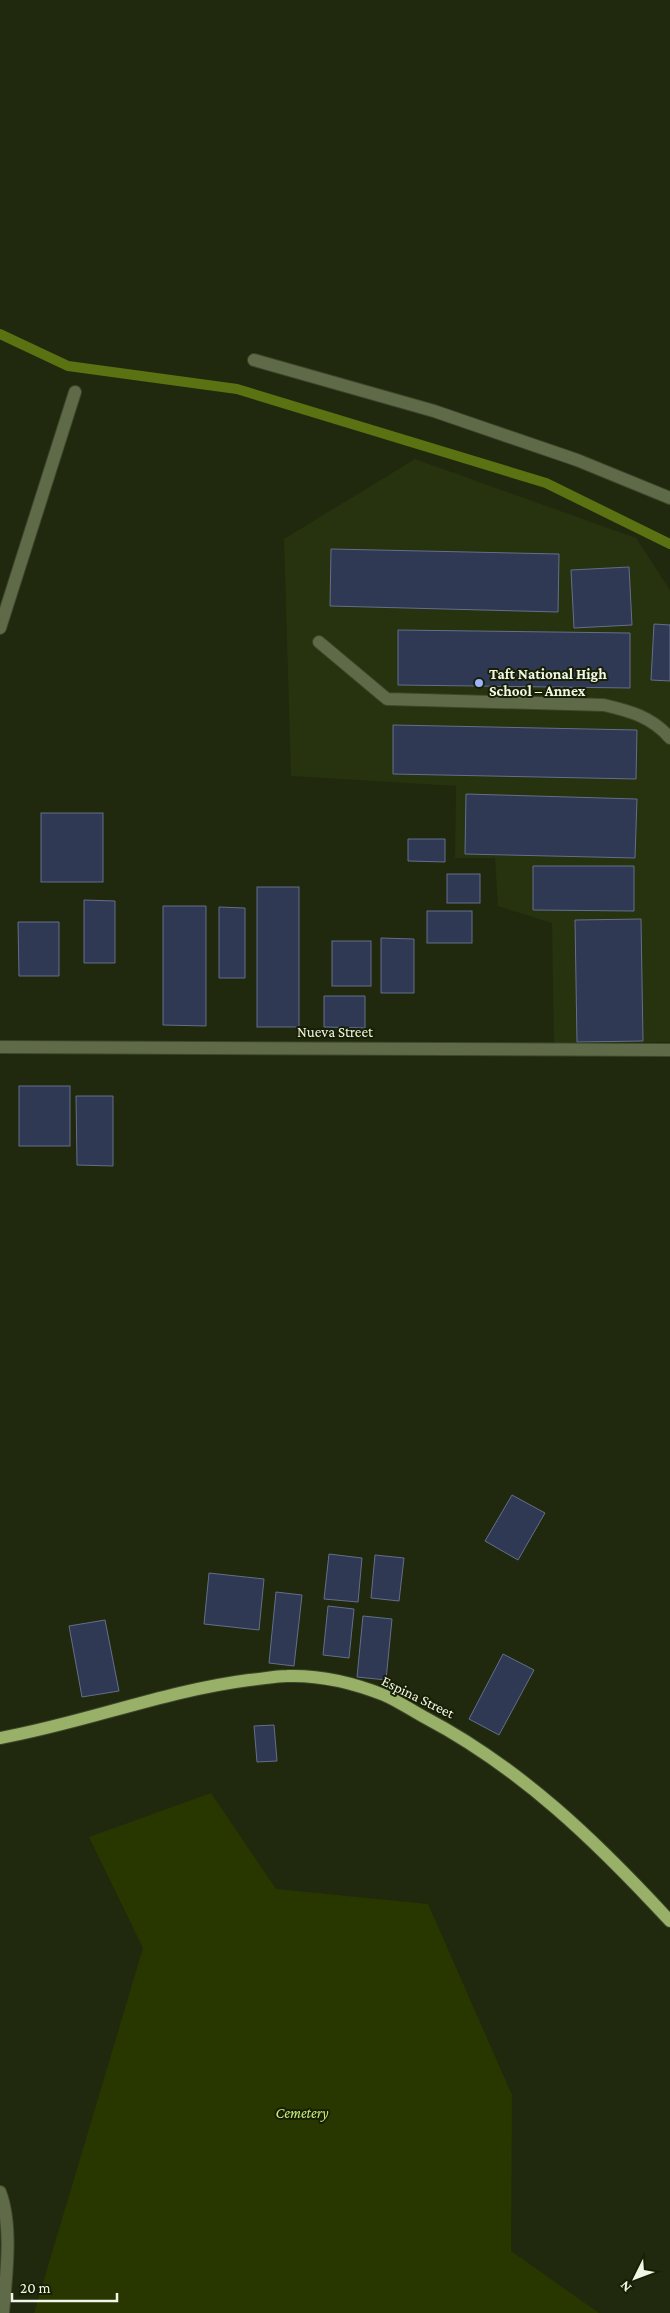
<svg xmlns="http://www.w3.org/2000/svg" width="670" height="2313" font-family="'Crimson Pro',serif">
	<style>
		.built { fill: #27320f }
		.green { fill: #283600 }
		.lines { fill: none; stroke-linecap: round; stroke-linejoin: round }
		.stream { stroke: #5a7212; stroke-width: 10 }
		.building { fill: #303953; stroke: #646e8b }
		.service-casing { stroke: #3d462b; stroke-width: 14 }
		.minor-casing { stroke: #3d462b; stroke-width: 14 }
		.primary-casing { stroke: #3d462b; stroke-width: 14 }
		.service { stroke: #5f6b48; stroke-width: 12 }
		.minor { stroke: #5f6b48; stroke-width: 12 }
		.primary { stroke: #98b067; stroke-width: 12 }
		.poi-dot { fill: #9cb4fd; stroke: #171f04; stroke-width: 2 }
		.labels { text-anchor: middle; stroke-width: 4; stroke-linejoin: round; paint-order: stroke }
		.poi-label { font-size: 15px; font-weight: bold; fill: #f1f7e6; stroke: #171f04; text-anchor: start }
		.street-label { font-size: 15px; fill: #f1f7e6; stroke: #171f04 }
		.park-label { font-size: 15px; font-style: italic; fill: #c8ed78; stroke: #171f04 }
	</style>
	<rect width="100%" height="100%" fill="#20290d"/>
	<!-- built -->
	<polygon class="built" points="415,459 636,538 670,590 670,1042 554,1044 552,923 498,906 495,858 455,858 456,786 291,776 284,539"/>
	<!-- green -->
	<polygon class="green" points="211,1793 276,1889 428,1904 512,2095 511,2251 599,2313 34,2313 143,1948 89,1837"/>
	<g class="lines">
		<!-- stream -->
		<polyline class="stream" points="0,334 68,366 237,389 546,483 670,544"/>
	</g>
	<!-- building -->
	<g class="building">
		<polygon points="331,549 559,554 558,612 330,606"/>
		<polygon points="629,567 632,625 574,628 571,570"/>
		<polygon points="654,624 670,625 670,681 651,680"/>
		<polygon points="398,630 630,633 630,688 398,685"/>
		<polygon points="393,725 637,730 636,779 393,774"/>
		<polygon points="466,794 637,799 635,858 465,854"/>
		<rect x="41" y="813" width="62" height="69"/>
		<polygon points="408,839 445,839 445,862 408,861"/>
		<polygon points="533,866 634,866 634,911 533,910"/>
		<rect x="447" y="874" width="33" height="29"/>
		<rect x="257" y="887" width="42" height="140"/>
		<polygon points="84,900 115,901 115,963 84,963"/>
		<polygon points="163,906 206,906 206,1026 163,1025"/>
		<polygon points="219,907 245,908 245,978 219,978"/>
		<rect x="427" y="911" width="45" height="32"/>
		<polygon points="641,919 643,1041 577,1042 575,920"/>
		<polygon points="18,922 59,922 59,976 19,976"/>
		<polygon points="381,938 414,939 414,993 381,993"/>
		<rect x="332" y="941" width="39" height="45"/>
		<polygon points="324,996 365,996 365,1028 324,1027"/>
		<rect x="19" y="1086" width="51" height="60"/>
		<polygon points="76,1096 113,1096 113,1166 77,1165"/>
		<polygon points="512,1495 545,1513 518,1560 485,1541"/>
		<polygon points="329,1554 362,1558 358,1602 324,1599"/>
		<polygon points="375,1555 404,1558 399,1601 371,1598"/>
		<polygon points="209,1573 264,1579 259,1630 204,1624"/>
		<polygon points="276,1592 302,1595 294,1666 269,1663"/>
		<polygon points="328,1606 354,1609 349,1658 323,1655"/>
		<polygon points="363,1616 392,1619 386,1680 357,1677"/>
		<polygon points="105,1620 119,1691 82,1697 69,1626"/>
		<polygon points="503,1654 534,1670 499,1735 469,1719"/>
		<polygon points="274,1725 277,1761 257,1762 254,1726"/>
	</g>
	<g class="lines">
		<defs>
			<g id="service">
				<path d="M319 642 387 699 604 705C630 711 652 717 670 738"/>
				<path d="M0 2192C13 2226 6 2277 3 2313"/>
			</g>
			<g id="minor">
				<polyline points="254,360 434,411 577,460 670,498"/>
				<polyline points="0,628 75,392"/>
				<polyline points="0,1047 670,1050"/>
			</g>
			<path id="primary" d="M0 1738C84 1723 164 1691 249 1680 262 1679 275 1676 287 1676 319 1675 354 1683 384 1695 398 1701 411 1710 424 1717 521 1768 596 1841 670 1921"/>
		</defs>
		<!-- service casing -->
		<use href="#service" class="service-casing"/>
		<!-- minor casing -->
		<use href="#minor" class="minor-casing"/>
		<!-- primary casing -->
		<use href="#primary" class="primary-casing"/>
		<!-- service -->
		<use href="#service" class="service"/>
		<!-- minor -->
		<use href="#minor" class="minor"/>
		<!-- primary -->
		<use href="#primary" class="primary"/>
	</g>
	<!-- markers -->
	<circle class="poi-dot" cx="479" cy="683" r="5"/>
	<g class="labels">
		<!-- poi labels -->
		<g class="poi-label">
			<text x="489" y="679">Taft National High<tspan x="489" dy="17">School – Annex</tspan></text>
		</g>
		<!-- street labels -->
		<g class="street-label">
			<text x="335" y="1037">Nueva Street</text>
			<text transform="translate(418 1697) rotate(26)" y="5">Espina Street</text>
		</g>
		<!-- park labels -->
		<g class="park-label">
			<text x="302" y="2118">Cemetery</text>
		</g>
	</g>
	<!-- north arrow -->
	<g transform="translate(635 2278) rotate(228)" stroke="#171f04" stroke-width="4" paint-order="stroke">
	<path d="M0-4L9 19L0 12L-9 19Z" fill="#f1f7e6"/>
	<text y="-8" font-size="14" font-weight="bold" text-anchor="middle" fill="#f1f7e6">N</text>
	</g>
	<!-- scale -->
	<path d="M12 2293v8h105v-8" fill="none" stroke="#f1f7e6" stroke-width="2.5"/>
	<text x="20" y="2293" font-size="15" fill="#f1f7e6" stroke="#171f04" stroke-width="4" paint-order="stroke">20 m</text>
</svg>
